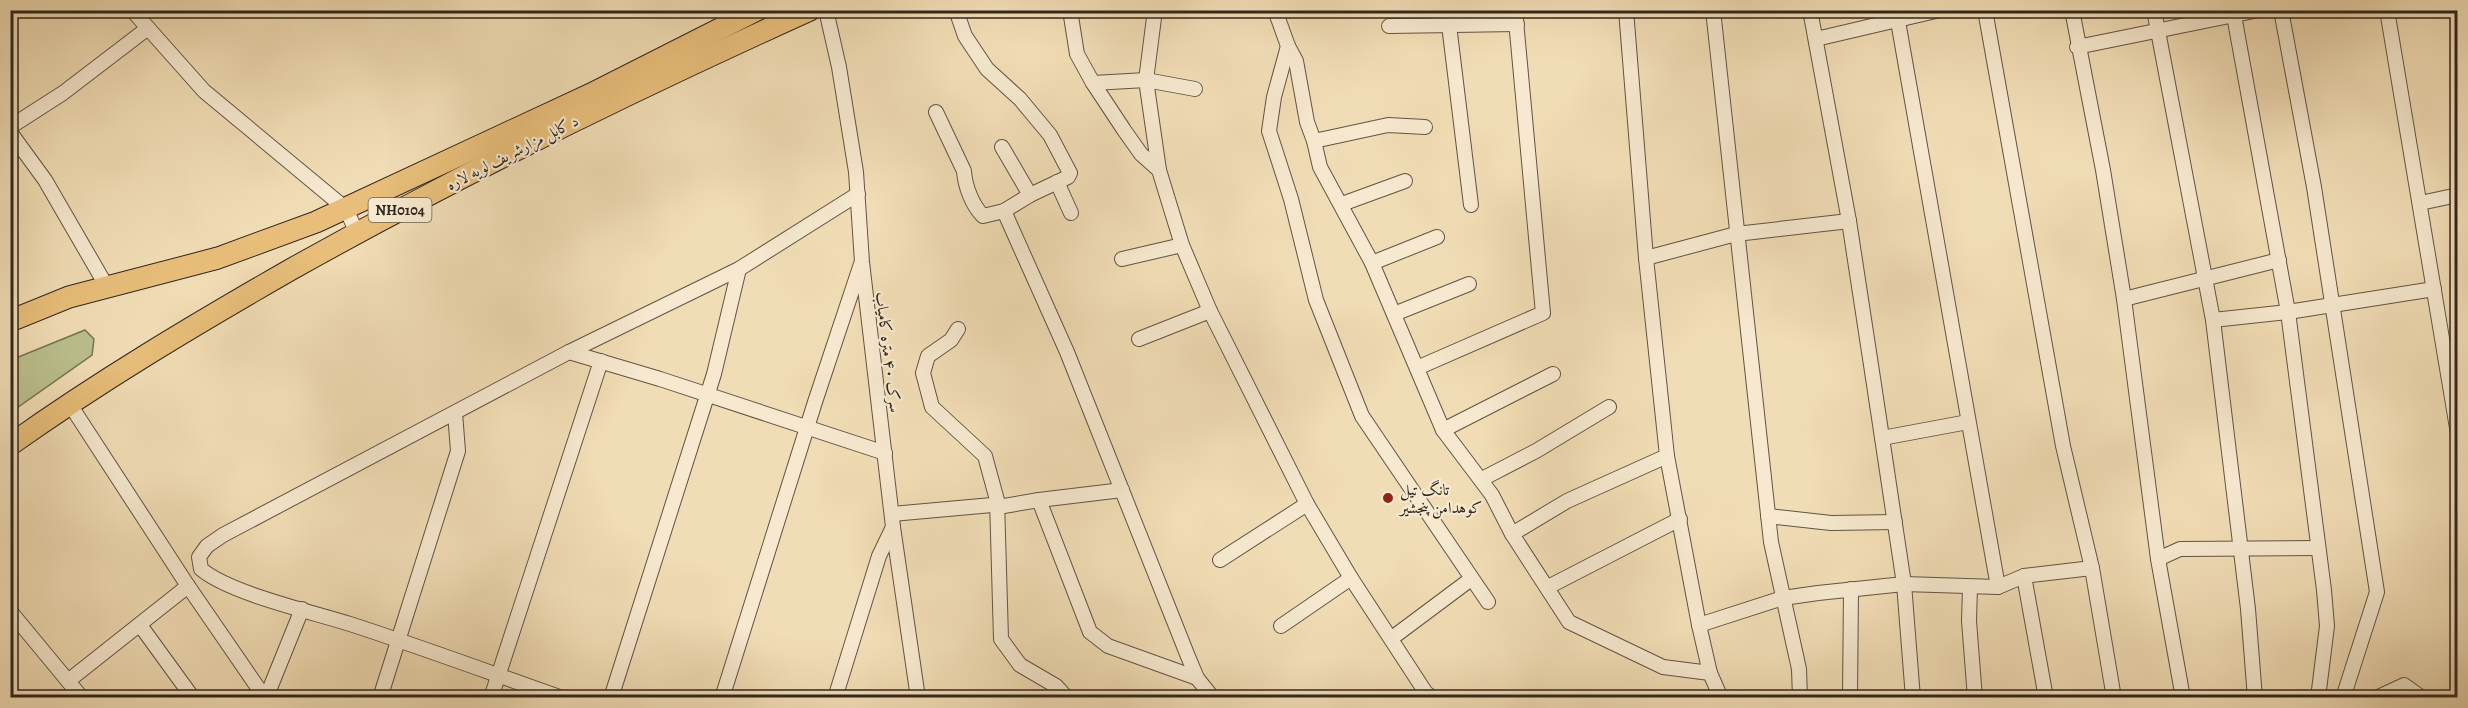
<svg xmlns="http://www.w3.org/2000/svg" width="2468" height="708" font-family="Alegreya,Amiri,serif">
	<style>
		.green { fill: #bbc08d; stroke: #767356; stroke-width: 1.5 }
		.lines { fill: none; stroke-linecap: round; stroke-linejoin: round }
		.minor-casing { stroke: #615444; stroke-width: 16 }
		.trunk-casing { stroke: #31261e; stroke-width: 23 }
		.minor { stroke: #f6e9cf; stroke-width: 14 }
		.trunk { stroke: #e8be7a; stroke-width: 21 }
		.poi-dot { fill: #8f2418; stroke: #f6e9cf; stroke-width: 2 }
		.labels { text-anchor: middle; stroke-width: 4.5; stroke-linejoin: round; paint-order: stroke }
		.shield { fill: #f6e9cf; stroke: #6c6053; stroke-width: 1.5 }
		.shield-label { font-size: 15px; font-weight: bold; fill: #31261e }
		.street-label { font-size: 16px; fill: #31261e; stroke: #f6e9cf }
		.poi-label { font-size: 16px; fill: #31261e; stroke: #f6e9cf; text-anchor: start }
	</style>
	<rect width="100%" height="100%" fill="#f1ddb5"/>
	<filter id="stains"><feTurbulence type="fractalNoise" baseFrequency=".00333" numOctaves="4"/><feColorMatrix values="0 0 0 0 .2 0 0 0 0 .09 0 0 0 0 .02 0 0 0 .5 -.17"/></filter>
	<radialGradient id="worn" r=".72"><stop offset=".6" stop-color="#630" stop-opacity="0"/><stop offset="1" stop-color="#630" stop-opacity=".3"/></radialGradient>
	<!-- green -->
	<polygon class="green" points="85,330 94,339 92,355 11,412 11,360"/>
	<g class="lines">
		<defs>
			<g id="minor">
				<polyline points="132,10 204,91 346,209 357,233"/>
				<polyline points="826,10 839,67 856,172 862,262 893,527 918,698"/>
				<polyline points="1070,10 1077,54 1093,83 1124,130 1141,154 1159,170 1182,245 1210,311 1307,504 1351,578 1426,693 1433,698"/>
				<polyline points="1155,10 1146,80 1159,170"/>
				<polyline points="1275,10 1288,46 1296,61 1307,122 1314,141 1320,167 1372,263 1443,430 1492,495 1512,534 1569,622 1663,667 1710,673"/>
				<polyline points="1626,10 1646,258 1667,456 1699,625 1710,673 1721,698"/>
				<polyline points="1713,10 1771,542 1799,669 1800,698"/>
				<polyline points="1810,10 1849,221 1873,378 1904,584 1913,698"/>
				<polyline points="1896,10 1998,587"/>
				<polyline points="1985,10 2063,446 2092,568 2114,698"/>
				<polyline points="2072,10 2103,170 2124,299 2158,559 2183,698"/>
				<polyline points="2154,10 2213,320 2248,609 2255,698"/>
				<polyline points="2233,10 2288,312 2324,590 2327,626 2318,698"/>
				<polyline points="2281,10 2314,187 2377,592 2343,698"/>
				<polyline points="2387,10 2458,434"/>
				<polyline points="1449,25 1471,205"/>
				<polyline points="1389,26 1517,24"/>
				<polyline points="1816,39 1940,10"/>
				<polyline points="1288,46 1274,97 1269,131 1291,199 1316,300 1362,416 1488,602"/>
				<polyline points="2077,47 2259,10"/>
				<polyline points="1093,83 1146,80 1195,89"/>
				<path d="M936 112 964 171C965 186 972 205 983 216L1004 211 1030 195 1068 177 1070 173 1050 135 1020 99 987 69 965 36 956 10"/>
				<polyline points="10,127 63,93 148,28"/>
				<polyline points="10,132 45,180 107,287"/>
				<polyline points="1314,141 1388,125 1425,127"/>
				<polyline points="1002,147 1030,195"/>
				<polyline points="1057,182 1071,213"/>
				<polyline points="2420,203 2458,195"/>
				<polyline points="1342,204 1405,181"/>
				<polyline points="1004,211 1067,352 1187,654 1197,678 1213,698"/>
				<polyline points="1646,258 1736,234 1849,221"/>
				<polyline points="1122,259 1182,245"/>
				<polyline points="1372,263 1437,237"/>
				<polyline points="2124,299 2279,260"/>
				<polyline points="1394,314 1469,284"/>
				<polyline points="2213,320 2288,312 2434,289"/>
				<polyline points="958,329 951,340 928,356 923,373 932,407 985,456 997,500 1001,639 1020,665 1056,686 1067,698"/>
				<polyline points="1139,339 1210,311"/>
				<polyline points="569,352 660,379 885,453"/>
				<polyline points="1417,368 1543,313 1515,10"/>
				<polyline points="69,403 188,586 265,698"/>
				<polyline points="1443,430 1553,374"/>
				<polyline points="1882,438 1968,422"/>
				<polyline points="1482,479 1536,451 1609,407"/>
				<polyline points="1039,500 1090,632 1108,646 1197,678"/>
				<polyline points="892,514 992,505 998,507 1039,500 1122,490"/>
				<polyline points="1768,516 1831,523 1895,522"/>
				<polyline points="1512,534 1567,501 1667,456"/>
				<polyline points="2158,559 2180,549 2318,548"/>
				<polyline points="1220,560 1307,504"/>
				<polyline points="2024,576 2046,698"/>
				<polyline points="1548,587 1680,519"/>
				<polyline points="1970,587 1969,621 1975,698"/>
				<polyline points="10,611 82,698"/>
				<polyline points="140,625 193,698"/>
				<polyline points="1699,625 1783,598 1818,593 1904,584 1998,587 2024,576 2092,568"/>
				<polyline points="1281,626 1351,578"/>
				<polyline points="1392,638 1471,579"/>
				<polyline points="68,681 188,586"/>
				<polyline points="266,698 302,609"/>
				<polyline points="380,698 458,451 455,413"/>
				<polyline points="491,698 601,361"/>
				<path d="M562 698C491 673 421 647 350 624 312 612 229 593 201 569L199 557 207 546 223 535 569 352 739 269 858 194"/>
				<polyline points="611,698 714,374 739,269"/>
				<polyline points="722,698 815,402 861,264"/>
				<polyline points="835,698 879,556 893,527"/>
				<polyline points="1850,698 1851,589"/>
				<polyline points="2376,698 2404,685 2422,698"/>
			</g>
			<g id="trunk">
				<polyline points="10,321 69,297 218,258 316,222 591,94 757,10"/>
				<path d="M10 445C100 381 194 325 290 270 459 175 633 90 810 10"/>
			</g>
		</defs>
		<!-- minor casing -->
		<use href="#minor" class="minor-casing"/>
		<!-- trunk casing -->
		<use href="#trunk" class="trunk-casing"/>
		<!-- minor -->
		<use href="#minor" class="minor"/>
		<!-- trunk -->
		<use href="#trunk" class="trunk"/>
	</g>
	<!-- markers -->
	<circle class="poi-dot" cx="1388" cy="498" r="6"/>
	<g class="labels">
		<!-- shield labels -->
		<rect class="shield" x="368.5" y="198" width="63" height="24" rx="4.5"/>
		<g class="shield-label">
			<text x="400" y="215">NH0104</text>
		</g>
		<!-- street labels -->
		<g class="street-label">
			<text transform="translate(512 152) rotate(-27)" y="6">د کابل مزارشریف لویه لاره</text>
			<text transform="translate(889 352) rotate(83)" y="6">سرک ۴۰ متره کامیاب</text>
		</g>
		<!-- poi labels -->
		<g class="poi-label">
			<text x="1400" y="495">تانگ تیل<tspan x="1400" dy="18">کوهدامن پنجشیر</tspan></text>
		</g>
	</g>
	<!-- margin -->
	<rect width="2468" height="708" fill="none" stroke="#f1ddb5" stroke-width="36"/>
	<rect x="12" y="12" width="2444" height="684" fill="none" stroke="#31261e" stroke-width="3"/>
	<rect x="18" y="18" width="2432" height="672" fill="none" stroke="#31261e" stroke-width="1.5"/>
	<rect width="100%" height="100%" filter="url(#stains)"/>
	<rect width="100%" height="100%" fill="url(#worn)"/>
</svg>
